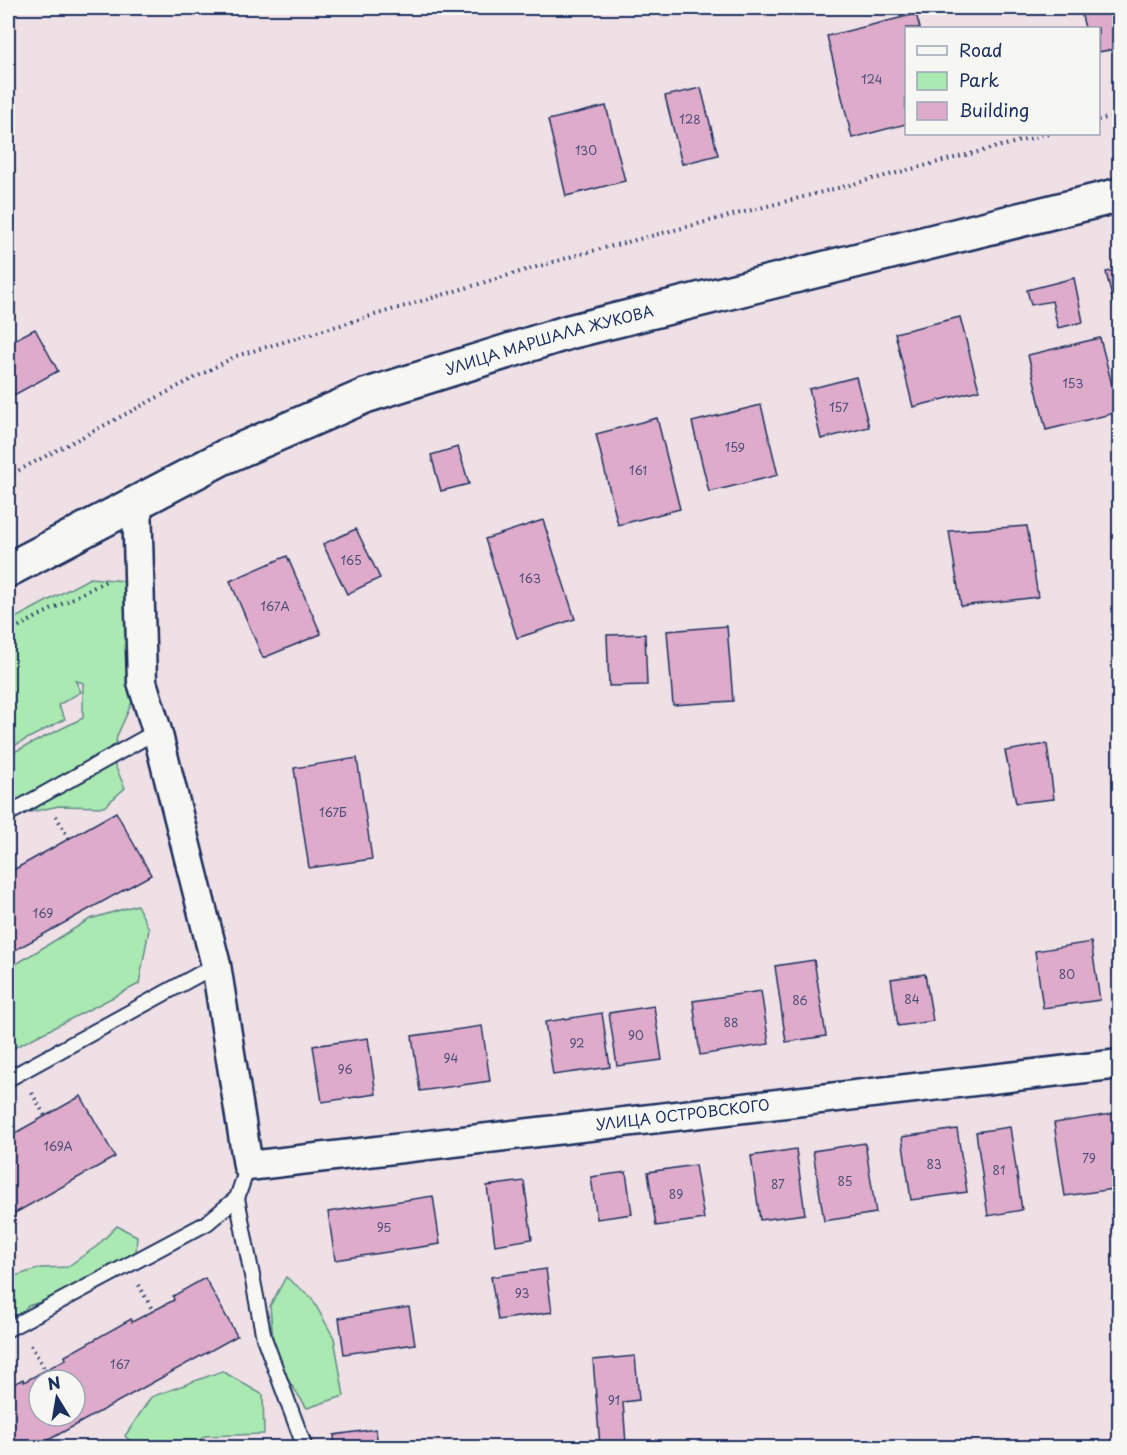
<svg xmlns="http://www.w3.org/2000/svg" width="1127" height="1455" font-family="'Playpen Sans',sans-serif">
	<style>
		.green { fill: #aae9b1; stroke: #628c88; stroke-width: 1.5 }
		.building { fill: #deacca; stroke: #1b2f5e; stroke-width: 1.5; fill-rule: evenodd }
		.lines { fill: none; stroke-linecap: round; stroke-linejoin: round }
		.lane-casing { stroke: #1b2f5e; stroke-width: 18 }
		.street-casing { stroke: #1b2f5e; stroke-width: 33 }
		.secondary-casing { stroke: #1b2f5e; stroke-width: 38 }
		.path { stroke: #1b2f5e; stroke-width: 4; stroke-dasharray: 1.5 4.5; stroke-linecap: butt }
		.lane { stroke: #f6f6f2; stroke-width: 14 }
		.street { stroke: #f6f6f2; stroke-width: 28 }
		.secondary { stroke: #f6f6f2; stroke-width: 33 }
		.labels { text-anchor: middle; stroke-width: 6; stroke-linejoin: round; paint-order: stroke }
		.number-label { font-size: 12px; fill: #4c4e79 }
		.street-label { font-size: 15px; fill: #1b2f5e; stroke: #f6f6f2 }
	</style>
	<rect width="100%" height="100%" fill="#efe0e6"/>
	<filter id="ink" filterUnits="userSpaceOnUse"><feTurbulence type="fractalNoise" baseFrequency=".0167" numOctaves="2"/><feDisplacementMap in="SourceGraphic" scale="12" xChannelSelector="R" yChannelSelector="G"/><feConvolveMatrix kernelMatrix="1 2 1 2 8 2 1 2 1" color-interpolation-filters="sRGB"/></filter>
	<g filter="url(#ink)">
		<!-- green -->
		<g class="green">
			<polygon points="90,578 125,581 134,698 117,736 113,761 125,788 104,807 59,806 16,815 8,824 8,755 83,718 83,683 75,680 81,692 58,705 65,719 8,749 8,622"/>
			<polygon points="137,905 149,929 139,984 8,1051 8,969 90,919"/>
			<polygon points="117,1226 137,1236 136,1254 90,1286 28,1306 8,1328 8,1278 41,1268 67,1267 97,1246"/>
			<polygon points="286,1277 311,1297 334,1338 344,1396 307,1408 275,1361 270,1306"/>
			<polygon points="222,1371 263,1395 264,1434 205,1436 190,1447 136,1447 125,1436 151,1397"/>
		</g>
		<!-- building -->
		<g class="building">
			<polygon points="1080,8 1120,8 1120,48 1098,52 1098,28 1085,28"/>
			<polygon points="916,14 920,28 906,28 906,124 852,138 827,36"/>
			<polygon points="701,88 718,155 682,164 665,96"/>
			<polygon points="606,106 625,181 566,196 548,120"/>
			<polygon points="1120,269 1120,314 1116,315 1106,272"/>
			<polygon points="1074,278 1083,322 1058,328 1052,301 1031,305 1027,290"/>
			<polygon points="960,317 979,390 913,407 895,333"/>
			<polygon points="35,329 58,371 14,395 8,382 8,343"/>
			<polygon points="1100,338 1119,412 1046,430 1028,355"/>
			<polygon points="856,377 869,427 821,439 809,389"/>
			<polygon points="761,405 778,475 709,492 692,422"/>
			<polygon points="657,418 680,509 618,525 596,434"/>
			<polygon points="458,447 469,484 441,491 431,455"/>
			<polygon points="543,520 575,619 517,638 485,539"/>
			<polygon points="1027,526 1038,597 961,606 949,531"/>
			<polygon points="356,529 380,578 347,594 323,544"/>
			<polygon points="287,556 321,634 263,658 230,581"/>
			<polygon points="727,626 733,701 673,705 667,631"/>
			<polygon points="645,634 647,685 609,686 607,635"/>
			<polygon points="1047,744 1054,799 1016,803 1005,751"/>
			<polygon points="357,758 372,859 309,868 294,768"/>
			<polygon points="116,812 151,875 8,954 8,873"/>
			<polygon points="1120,912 1120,958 1113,913"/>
			<polygon points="1091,942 1100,1000 1043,1008 1035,951"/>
			<polygon points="814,960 826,1036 786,1042 775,966"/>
			<polygon points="925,974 933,1021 898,1026 891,979"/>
			<polygon points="761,991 769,1044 700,1055 693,1001"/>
			<polygon points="654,1006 662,1060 617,1066 609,1013"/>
			<polygon points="602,1013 610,1067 553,1075 545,1022"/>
			<polygon points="482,1026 490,1081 420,1091 412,1036"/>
			<polygon points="368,1038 376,1094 322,1102 313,1046"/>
			<polygon points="81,1096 115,1157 8,1217 8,1137"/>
			<polygon points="1117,1113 1120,1131 1120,1188 1065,1196 1054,1123"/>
			<polygon points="1010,1127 1022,1210 988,1216 976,1132"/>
			<polygon points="957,1129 967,1192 911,1200 902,1137"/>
			<polygon points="865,1143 876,1213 824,1221 813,1151"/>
			<polygon points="796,1149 805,1214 760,1220 751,1156"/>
			<polygon points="695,1165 704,1219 656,1226 648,1172"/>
			<polygon points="626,1172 632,1214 597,1219 591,1177"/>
			<polygon points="524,1181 532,1239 495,1245 487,1186"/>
			<polygon points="433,1196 440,1244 335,1260 328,1212"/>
			<polygon points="546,1269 552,1312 498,1320 491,1277"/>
			<path d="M205 1278 237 1336 34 1448H8V1387L23 1379 24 1382 66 1359 65 1356 131 1319 132 1322 174 1300 173 1296ZM39 1380H75V1416H39Z"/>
			<polygon points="409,1307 415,1344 344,1354 339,1318"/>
			<polygon points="635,1356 639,1400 623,1402 626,1444 600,1446 593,1360"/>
			<polygon points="376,1429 378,1448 335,1448 334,1435"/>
		</g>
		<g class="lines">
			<defs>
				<g id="lane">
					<polyline points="8,814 157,731"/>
					<polyline points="8,1079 216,965"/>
					<polyline points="237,1198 264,1338 305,1448"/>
					<polyline points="8,1329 207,1223 237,1198 248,1166"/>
				</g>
				<g id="street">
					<path id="s1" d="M137 502 142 682 157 731 216 965 248 1166 1120 1064"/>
				</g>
				<g id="secondary">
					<path id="s2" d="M8 570 224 457 365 396 569 332 1120 195"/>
				</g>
			</defs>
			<!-- lane casing -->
			<use href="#lane" class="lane-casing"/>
			<!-- street casing -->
			<use href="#street" class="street-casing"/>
			<!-- secondary casing -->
			<use href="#secondary" class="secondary-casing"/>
			<!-- path -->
			<g class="path">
				<polyline points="1098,120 1120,115"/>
				<polyline points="8,476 236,356 577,255 1048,134"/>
				<polyline points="8,632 108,580"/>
				<polyline points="56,816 69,839"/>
				<polyline points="32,1093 45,1116"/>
				<polyline points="139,1285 153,1311"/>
				<polyline points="31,1345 45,1370"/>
			</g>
			<!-- lane -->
			<use href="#lane" class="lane"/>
			<!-- street -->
			<use href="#street" class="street"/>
			<!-- secondary -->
			<use href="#secondary" class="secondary"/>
		</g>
	</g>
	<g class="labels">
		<!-- number labels -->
		<g class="number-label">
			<text x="872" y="84">124</text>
			<text x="690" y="124">128</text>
			<text x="586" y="155">130</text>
			<text x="1073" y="388">153</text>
			<text x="839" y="412">157</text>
			<text x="735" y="452">159</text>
			<text x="638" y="475">161</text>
			<text x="351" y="565">165</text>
			<text x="530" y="583">163</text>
			<text x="275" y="611">167А</text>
			<text x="333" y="817">167Б</text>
			<text x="43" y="918">169</text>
			<text x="1067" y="979">80</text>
			<text x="912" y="1004">84</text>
			<text x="800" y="1005">86</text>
			<text x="731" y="1027">88</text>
			<text x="636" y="1040">90</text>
			<text x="577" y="1048">92</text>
			<text x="451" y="1063">94</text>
			<text x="345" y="1074">96</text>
			<text x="58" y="1151">169А</text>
			<text x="1089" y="1163">79</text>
			<text x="934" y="1169">83</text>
			<text x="999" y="1175">81</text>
			<text x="845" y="1186">85</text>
			<text x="778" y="1189">87</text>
			<text x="676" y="1199">89</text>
			<text x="384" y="1232">95</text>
			<text x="522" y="1298">93</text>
			<text x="120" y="1369">167</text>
			<text x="614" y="1405">91</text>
		</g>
		<!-- street labels -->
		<g class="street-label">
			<text dy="5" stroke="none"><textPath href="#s2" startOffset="590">УЛИЦА МАРШАЛА ЖУКОВА</textPath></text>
			<text dy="5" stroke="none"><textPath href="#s1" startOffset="1114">УЛИЦА ОСТРОВСКОГО</textPath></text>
		</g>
	</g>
	<!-- margin -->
	<rect width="1127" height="1455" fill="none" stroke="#f6f6f2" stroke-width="30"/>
	<rect x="15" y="15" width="1097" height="1425" fill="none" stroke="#1b2f5e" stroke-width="2" filter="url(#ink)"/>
	<!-- legend -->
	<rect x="905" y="27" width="195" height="108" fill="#f6f6f2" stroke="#9ea6b7" stroke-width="1.5"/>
	<rect x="917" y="46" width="30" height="9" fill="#f6f6f2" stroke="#9ea6b7" stroke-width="1.5"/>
	<text x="959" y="57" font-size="18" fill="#1b2f5e">Road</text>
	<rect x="917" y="72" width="30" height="18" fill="#aae9b1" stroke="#9ea6b7" stroke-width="1.5"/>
	<text x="959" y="87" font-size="18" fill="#1b2f5e">Park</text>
	<rect x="917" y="102" width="30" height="18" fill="#deacca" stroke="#9ea6b7" stroke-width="1.5"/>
	<text x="959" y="117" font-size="18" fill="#1b2f5e">Building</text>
	<!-- north arrow -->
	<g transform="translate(57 1398) rotate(349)"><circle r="28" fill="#f6f6f2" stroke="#9ea6b7" stroke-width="1.5"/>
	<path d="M0-4.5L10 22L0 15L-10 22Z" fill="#1b2f5e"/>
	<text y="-9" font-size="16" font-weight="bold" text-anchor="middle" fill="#1b2f5e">N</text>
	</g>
</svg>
